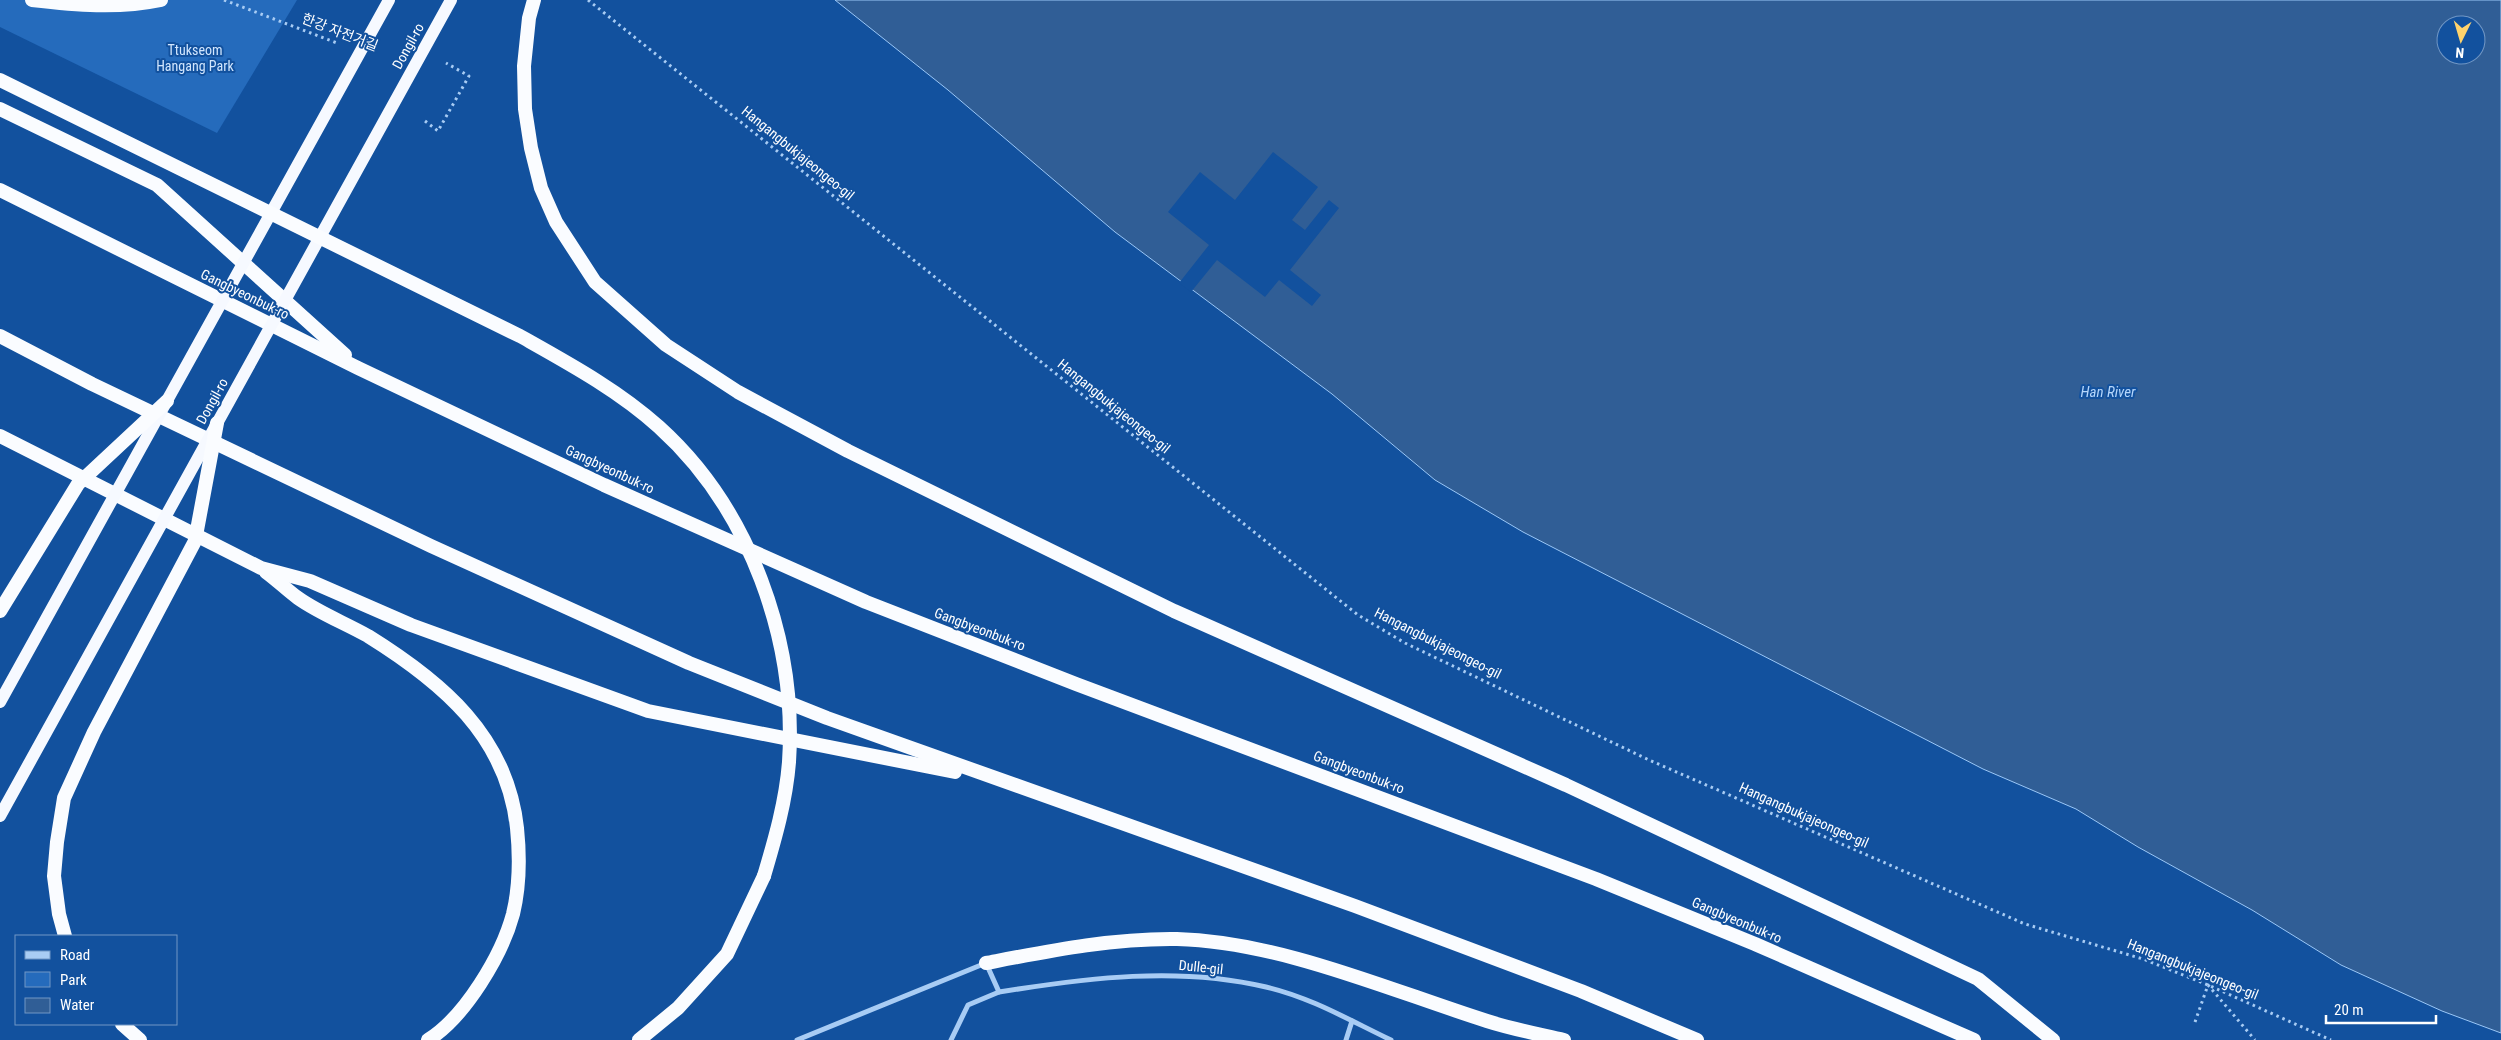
<svg xmlns="http://www.w3.org/2000/svg" width="2501" height="1040" font-family="'Roboto Condensed','Noto Sans KR',sans-serif">
	<style>
		.green { fill: #256bbc }
		.water { fill: #305e96; stroke: #9ac7f7; fill-rule: evenodd }
		.pier { fill: #12519e }
		.lines { fill: none; stroke-linecap: round; stroke-linejoin: round }
		.path { stroke: #a8ccf4; stroke-width: 3; stroke-dasharray: 2.5 4; stroke-linecap: butt }
		.minor { stroke: #a8ccf4; stroke-width: 5 }
		.trunk { stroke: #fafcff; stroke-width: 14 }
		.primary-bridge { stroke: #f6f9ff; stroke-width: 12 }
		.trunk-bridge { stroke: #fafcff; stroke-width: 14 }
		.labels { text-anchor: middle; stroke-width: 4; stroke-linejoin: round; paint-order: stroke }
		.street-label { font-size: 14px; fill: #fff; stroke: #12519e }
		.park-label { font-size: 14px; fill: #d1e6fe; stroke: #12519e }
		.water-label { font-size: 15px; font-style: italic; fill: #b5d6fb; stroke: #12519e }
	</style>
	<rect width="100%" height="100%" fill="#12519e"/>
	<!-- green -->
	<polygon class="green" points="0,0 297,0 217,133 0,27"/>
	<!-- water -->
	<path class="water" d="M835 0H2501V1033L2442 1011 2341 965 2252 910 2138 847 2076 809 1983 769 1523 532 1435 480 1332 394 1115 232 948 90ZM2446 25H2476V55H2446Z"/>
	<!-- pier -->
	<polygon class="pier" points="1273,152 1318,187 1292,220 1305,230 1329,200 1339,208 1290,270 1321,295 1312,306 1279,280 1265,297 1217,260 1191,292 1179,283 1209,245 1168,212 1200,172 1235,200"/>
	<g class="lines">
		<!-- path -->
		<g class="path">
			<polyline points="224,0 337,43"/>
			<polyline points="588,0 1358,615 1405,643 1649,760 2025,924 2143,959 2208,985 2331,1040"/>
			<polyline points="425,121 438,131 469,76 446,63"/>
			<polyline points="2195,1022 2208,985 2255,1040"/>
		</g>
		<!-- minor -->
		<g class="minor">
			<path d="M999 992C1087 978 1178 966 1266 987 1310 997 1351 1021 1391 1040"/>
			<polyline points="797,1040 986,963 999,992 968,1005 951,1040"/>
			<polyline points="1346,1040 1352,1021"/>
		</g>
		<!-- trunk -->
		<g class="trunk">
			<path d="M32 0C75 5 118 9 161 0"/>
			<polyline points="534,0 529,18 524,66 525,109 531,148 541,188 556,222 595,282 666,345 738,392 848,451 1174,611 1566,785 1978,979 2053,1040"/>
			<polyline points="0,109 157,185 345,355"/>
			<polyline points="0,190 358,368 604,485 866,602 1076,684 1596,879 1755,944 1974,1040"/>
			<polyline points="0,336 92,384 431,546 689,663 827,718 1355,906 1581,991 1697,1040"/>
			<polyline points="0,436 261,568 310,581 411,625 648,711 955,772"/>
			<path d="M266 572C277 580 287 590 298 598 319 613 345 623 368 636 442 682 507 736 517 828 520 857 520 885 513 914 502 955 465 1017 428 1040"/>
			<path d="M986 963C1049 951 1113 938 1177 939 1281 942 1389 990 1487 1021 1512 1029 1538 1034 1564 1040"/>
			<polyline points="122,1024 140,1040"/>
			<polyline points="639,1040 678,1008 727,954 764,876"/>
		</g>
		<!-- primary-bridge -->
		<g class="primary-bridge">
			<polyline points="0,702 389,0"/>
			<polyline points="0,816 451,0"/>
		</g>
		<!-- trunk-bridge -->
		<g class="trunk-bridge">
			<path d="M0 80 520 336C568 363 618 390 659 427 750 509 797 641 789 762 786 801 775 839 764 876"/>
			<polyline points="0,611 78,484 167,401"/>
			<polyline points="65,936 59,914 54,876 57,842 64,798 94,732 195,541 217,423"/>
		</g>
	</g>
	<g class="labels">
		<!-- street labels -->
		<g class="street-label">
			<text transform="translate(340 32) rotate(21)" y="5">한강 자전거길</text>
			<text transform="translate(408 46) rotate(-61)" y="5">Dongil-ro</text>
			<text transform="translate(798 153) rotate(39)" y="5">Hangangbukjajeongeo-gil</text>
			<text transform="translate(245 294) rotate(26)" y="5">Gangbyeonbuk-ro</text>
			<text transform="translate(212 401) rotate(-61)" y="5">Dongil-ro</text>
			<text transform="translate(1114 406) rotate(39)" y="5">Hangangbukjajeongeo-gil</text>
			<text transform="translate(610 469) rotate(25)" y="5">Gangbyeonbuk-ro</text>
			<text transform="translate(980 629) rotate(21)" y="5">Gangbyeonbuk-ro</text>
			<text transform="translate(1438 643) rotate(27)" y="5">Hangangbukjajeongeo-gil</text>
			<text transform="translate(1359 772) rotate(21)" y="5">Gangbyeonbuk-ro</text>
			<text transform="translate(1804 815) rotate(24)" y="5">Hangangbukjajeongeo-gil</text>
			<text transform="translate(1737 920) rotate(23)" y="5">Gangbyeonbuk-ro</text>
			<text transform="translate(1201 967) rotate(6)" y="5">Dulle-gil</text>
			<text transform="translate(2193 969) rotate(22)" y="5">Hangangbukjajeongeo-gil</text>
		</g>
		<!-- park labels -->
		<g class="park-label">
			<text x="195" y="55">Ttukseom<tspan x="195" dy="16">Hangang Park</tspan></text>
		</g>
		<!-- water labels -->
		<g class="water-label">
			<text x="2108" y="397">Han River</text>
		</g>
	</g>
	<!-- legend -->
	<rect x="15" y="935" width="162" height="90" fill="#12519e" stroke="#7197c5"/>
	<rect x="25" y="951" width="25" height="8" fill="#a8ccf4" stroke="#7197c5"/>
	<text x="60" y="960" font-size="15" fill="#ffffff">Road</text>
	<rect x="25" y="972" width="25" height="15" fill="#256bbc" stroke="#7197c5"/>
	<text x="60" y="985" font-size="15" fill="#ffffff">Park</text>
	<rect x="25" y="998" width="25" height="15" fill="#305e96" stroke="#7197c5"/>
	<text x="60" y="1010" font-size="15" fill="#ffffff">Water</text>
	<!-- north arrow -->
	<g transform="translate(2461 40) rotate(185)"><circle r="24" fill="#12519e" stroke="#7197c5"/>
	<path d="M0-4L9 19L0 12L-9 19Z" fill="#ffd36c"/>
	<text y="-8" font-size="14" font-weight="bold" text-anchor="middle" fill="#ffffff">N</text>
	</g>
	<!-- scale -->
	<path d="M2326 1015v8h110v-8" fill="none" stroke="#ffffff" stroke-width="2.5"/>
	<text x="2334" y="1015" font-size="15" fill="#ffffff" stroke="#12519e" stroke-width="4" paint-order="stroke">20 m</text>
</svg>
